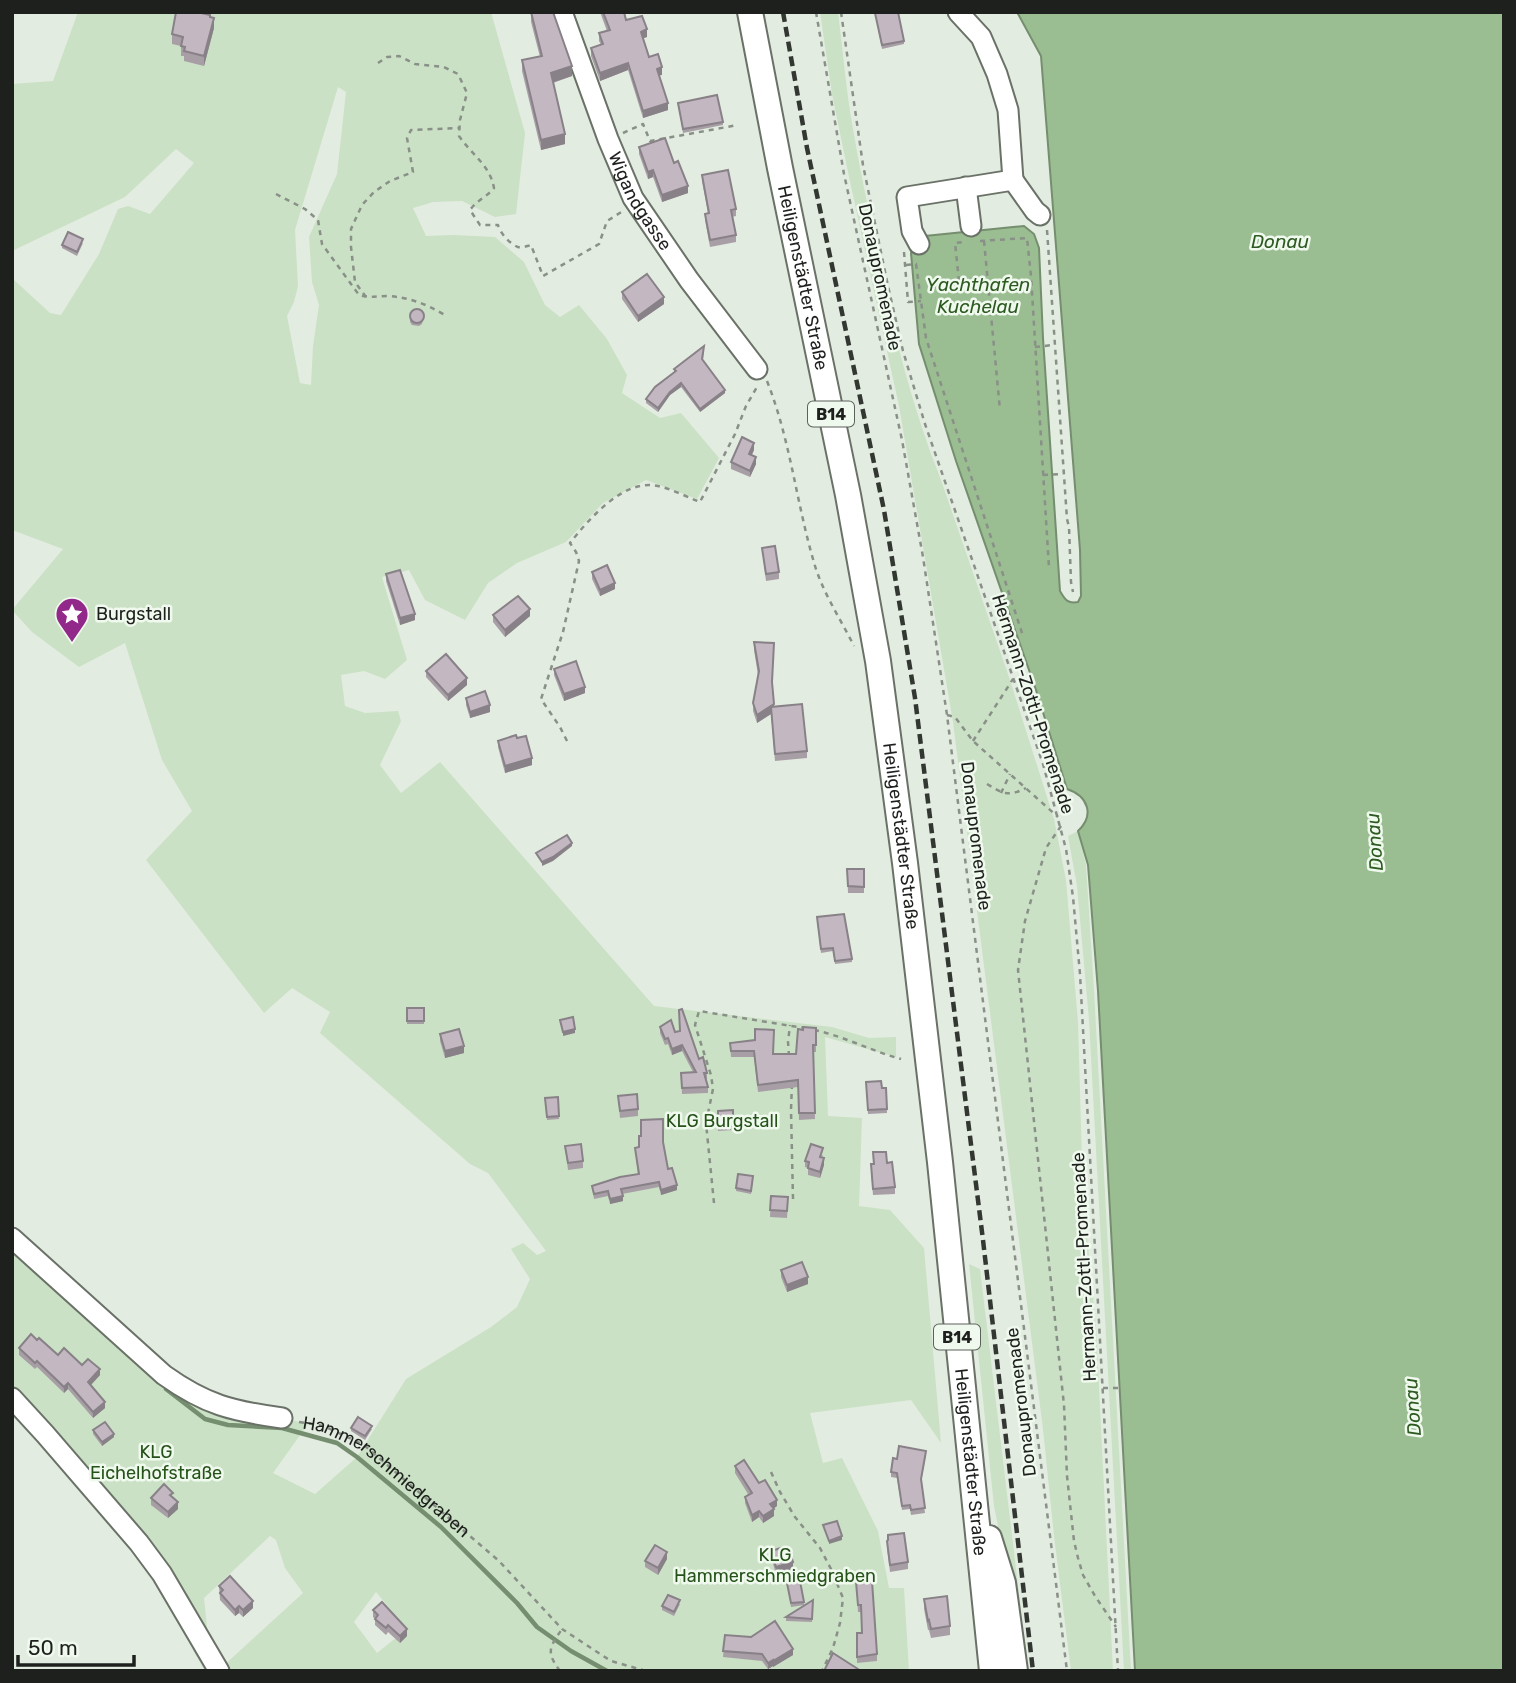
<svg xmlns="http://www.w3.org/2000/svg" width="1516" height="1683" font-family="Rubik,sans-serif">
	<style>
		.green { fill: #cae1c5; fill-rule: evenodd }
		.water { fill: #9bbd92; stroke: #758e6f; stroke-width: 2 }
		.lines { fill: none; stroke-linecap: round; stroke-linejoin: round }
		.stream { stroke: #758e6f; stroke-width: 4.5 }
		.minor-casing { stroke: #6a7268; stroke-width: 23 }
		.major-casing { stroke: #6a7268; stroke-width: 28 }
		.path { stroke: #899087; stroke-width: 2.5; stroke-dasharray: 5 5; stroke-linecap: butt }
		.minor { stroke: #fff; stroke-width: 19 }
		.major { stroke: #fff; stroke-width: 24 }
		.rail { stroke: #333732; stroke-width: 4.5; stroke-dasharray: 10 5; stroke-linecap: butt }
		.wall { fill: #a89ea6 }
		.shaded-wall { fill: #888187 }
		.building { fill: #c3b8c1; stroke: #888187; stroke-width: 2 }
		.labels { text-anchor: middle; stroke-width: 5; stroke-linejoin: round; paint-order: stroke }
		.shield { fill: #f0f9ee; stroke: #5c615b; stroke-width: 2 }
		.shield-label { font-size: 16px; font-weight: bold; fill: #1d201c }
		.street-label { font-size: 18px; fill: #1d201c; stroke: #f0f9ee }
		.poi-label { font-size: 18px; fill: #1d201c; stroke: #f0f9ee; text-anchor: start }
		.park-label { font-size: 18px; fill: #255219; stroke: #f0f9ee }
		.water-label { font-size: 19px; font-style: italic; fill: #2d5a21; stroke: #f0f9ee }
	</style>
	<rect width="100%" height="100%" fill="#e3ece0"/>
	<!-- green -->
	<g class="green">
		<path d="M78 12H491L525 133 516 214 495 217 462 201 433 202 413 208 426 236 454 235 495 237 524 262 545 305 560 317 579 305 607 339 627 375 622 393 660 418 681 413 719 458 697 499 646 480 603 503 566 542 517 563 488 583 465 620 425 600 409 570 382 577 407 660 385 679 364 671 341 675 345 706 365 713 398 711 401 721 380 765 401 793 440 762 654 1006 832 1027 869 1038 896 1037V1057L825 1037 828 1116 862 1118 859 1206 890 1210 924 1248 941 1443 911 1400 810 1413 823 1463 842 1458 878 1531 889 1588H904L909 1671H205L194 1652 167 1578 22 1399 12 1384V1238L164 1375 282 1418 308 1424 273 1473 315 1494 357 1457 406 1379 491 1327 517 1307 530 1279 511 1249 523 1243 537 1255 546 1251 488 1173 470 1164 320 1033 330 1012 292 988 264 1013 146 860 192 811 162 760 125 643 79 667 32 632 12 610 63 549 12 530V278L50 313 61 315 99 254 118 209 128 206 150 214 194 163 176 149 125 197 12 251V84L53 81ZM338 87 346 92 337 174 309 237 312 282 319 305 313 346 311 385 300 383 287 316 294 302 298 286 295 230ZM270 1536 276 1540 285 1568 303 1593 222 1667 209 1647 204 1598ZM376 1592 407 1629 377 1653 354 1622Z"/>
		<path d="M820 12H838C843 51 846 90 853 129 858 160 865 191 871 223 888 310 908 397 941 480L1010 680 1054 819 1066 880 1078 1022 1083 1195 1096 1326 1113 1671H1071L1054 1536 1043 1429 953 722 899 406 849 177 832 94Z"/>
		<polygon points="1078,831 1086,865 1094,990 1131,1671 1124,1671 1089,1020 1077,886 1068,836"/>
		<polygon points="969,1264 980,1269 1021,1610 1015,1611 994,1506"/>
	</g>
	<!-- water -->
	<path class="water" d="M1017 12H1504V1671H1135L1098 991 1088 865 1078 831C1095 815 1088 796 1067 789L1036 690 956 461 919 344 911 253 914 244 925 236 1024 226 1034 234 1039 248 1043 338 1060 591C1065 600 1068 604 1078 602L1081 596 1080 550 1041 56Z"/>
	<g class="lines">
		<!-- stream -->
		<polyline class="stream" points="166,1389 205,1419 228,1425 282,1428 337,1443 357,1457 441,1527 517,1603 537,1627 571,1651 607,1671"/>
		<defs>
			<g id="minor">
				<path id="s2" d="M562 12 608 139 633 198 689 280 757 369"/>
				<polyline points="1013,180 1035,211 1040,215"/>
				<polyline points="966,187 971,226"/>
				<polyline points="919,244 912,231 907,197 1013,180 1008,110 997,74 981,37 958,12"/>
				<path d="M12 1238 164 1375C206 1405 232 1411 282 1418"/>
				<polyline points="12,1398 45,1434 139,1543 162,1574 219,1671"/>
			</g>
			<g id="major">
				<path id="s3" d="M750 12 780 168 848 495 878 661 905 863 940 1162 992 1671"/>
				<polyline points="989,1538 1003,1583 1015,1671"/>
			</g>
		</defs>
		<!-- minor casing -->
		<use href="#minor" class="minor-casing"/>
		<!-- major casing -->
		<use href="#major" class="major-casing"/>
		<!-- path -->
		<g class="path">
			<polyline points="816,12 844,174 902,440 923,557 947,715 1067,1671"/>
			<polyline points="841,12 863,165 888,286 903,351 925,424 1043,764 1066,849 1073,897 1080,974 1118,1671"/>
			<path d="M378 63 387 57 399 56 415 64 444 67 458 74 467 93 460 120 459 136C471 154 490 165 494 188 487 197 477 200 470 210L480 225H498C500 233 510 244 518 247 522 248 527 246 531 245L543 276 599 244 607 221 623 211"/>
			<polyline points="623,133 643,124 650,141 738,125"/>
			<path d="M276 194 305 209 318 220 322 244 359 295C368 298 377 296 387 296 409 297 426 304 445 315"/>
			<polyline points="1047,230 1067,519 1069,527 1071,582 1073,592"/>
			<polyline points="980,241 1027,238 1031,276 1049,568"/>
			<polyline points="984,241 1000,410"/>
			<polyline points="904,252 908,302 921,301"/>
			<polyline points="906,265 916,264 926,338 1023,636"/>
			<polyline points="959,281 955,243 963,242"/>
			<polyline points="366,297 355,282 351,247 351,229 362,205 374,192 390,181 413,172 407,138 411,130 460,128"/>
			<polyline points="1035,347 1053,345"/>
			<path d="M767 381C790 439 796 500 813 559 821 590 840 618 854 646"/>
			<polyline points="1043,475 1063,474"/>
			<polyline points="947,715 955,717 973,741 1058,817"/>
			<path d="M567 741 560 727 541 699 563 632 579 561 576 552 570 543C589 519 624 478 658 486 672 489 687 497 700 502L735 434 746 406 757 387"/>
			<polyline points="973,741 1013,679"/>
			<path d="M987 784C1004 794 1008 797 1026 788"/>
			<polyline points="1001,793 1010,774"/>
			<polyline points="1061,826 1046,848 1025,921 1018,970 1064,1405 1067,1476 1074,1541 1078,1558 1083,1575 1095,1596 1116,1627"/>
			<path d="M814 1030C844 1036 871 1051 901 1059"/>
			<polyline points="789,1056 788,1042 790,1025"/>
			<polyline points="792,1084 791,1110 793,1199"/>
			<polyline points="714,1203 706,1123 713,1089 711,1075 695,1025 699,1011 804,1028"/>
			<polyline points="1103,1388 1120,1388"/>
			<path id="s1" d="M299 1422 324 1426 364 1445 499 1561 562 1629 611 1661 646 1671"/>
			<polyline points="771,1472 780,1492 795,1517 820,1548 831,1569 843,1598 840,1623 833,1648 822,1671"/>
			<path d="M560 1671C546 1652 549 1648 562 1629"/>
		</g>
		<!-- minor -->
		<use href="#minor" class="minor"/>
		<!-- major -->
		<use href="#major" class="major"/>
		<!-- rail -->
		<polyline class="rail" points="783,12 807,148 884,510 915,698 983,1240 1033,1671"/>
	</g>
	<!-- wall -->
	<g class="wall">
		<polygon points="531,12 572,76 553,83 565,144 541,150 522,71 522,60 540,57 531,22"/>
		<polygon points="600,12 624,12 626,20 647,37 643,38 649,57 662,75 659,75 668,110 643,118 628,70 600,81 591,56 591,48 601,45 599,41 599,33 607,31"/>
		<polygon points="875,13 904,41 904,44 882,49"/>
		<polygon points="210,17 214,28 204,66 184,61 184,56 181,56 181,46 172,44 172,34"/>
		<polygon points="678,103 723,122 723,125 683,133"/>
		<polygon points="639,147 674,163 688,193 662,202 653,177 648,179 639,154"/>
		<polygon points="702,175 736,209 736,216 732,217 736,235 736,242 710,247 705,220 705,214 708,213 702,181"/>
		<polygon points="83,243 77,256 62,248 62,245"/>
		<polygon points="622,292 664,304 638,322 622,299"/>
		<polygon points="423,317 422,324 419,326 412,325 410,322 410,319"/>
		<polygon points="704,350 703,360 725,393 700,412 681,387 670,395 658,412 646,403 646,399 674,372 674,369"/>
		<polygon points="754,450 752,455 756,464 750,477 731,469 731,462"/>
		<polygon points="762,548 779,572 779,579 766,581"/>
		<polygon points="592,572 615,589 600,596 592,579"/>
		<polygon points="386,574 415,620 400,625 386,581"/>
		<polygon points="493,615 530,616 505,637 493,622"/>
		<polygon points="754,642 772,684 774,707 807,751 807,758 775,761 771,714 757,723 753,711 753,703 758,675 754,650"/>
		<polygon points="554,669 585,693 564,701 554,675"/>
		<polygon points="426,671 467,685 448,701 426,677"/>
		<polygon points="466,698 490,712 470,718 466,705"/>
		<polygon points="517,738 532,765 505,773 498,747 498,741"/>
		<polygon points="847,869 864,869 864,893 848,893"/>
		<polygon points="817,921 852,959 852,962 835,964 833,951 821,953"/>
		<rect x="407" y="1008" width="17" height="16"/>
		<polygon points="660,1027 675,1032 699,1059 707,1073 707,1079 706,1079 708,1087 708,1093 682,1094 681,1073 693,1072 682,1051 672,1055 668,1044 665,1045 660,1033"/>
		<polygon points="816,1028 816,1052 813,1052 815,1119 799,1120 798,1087 758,1092 754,1057 731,1057 730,1043 773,1054 796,1054"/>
		<polygon points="440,1034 464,1053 445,1058 440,1041"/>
		<polygon points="866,1082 882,1088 886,1088 887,1113 868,1114"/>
		<polygon points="618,1096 638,1109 638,1116 620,1118"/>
		<polygon points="558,1097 559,1119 547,1120 545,1098"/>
		<polygon points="733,1110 733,1130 718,1131 718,1111"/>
		<polygon points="641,1136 663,1142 668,1169 677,1190 661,1195 659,1187 622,1194 623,1201 610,1204 608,1196 594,1199 592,1186 638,1175 635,1148 639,1147"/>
		<polygon points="565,1146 583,1161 583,1168 568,1170"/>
		<polygon points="823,1155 822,1157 824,1165 820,1178 808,1175 808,1168 805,1167 805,1161"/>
		<polygon points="871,1171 895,1187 895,1194 873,1195"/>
		<polygon points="753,1180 751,1194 736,1191 736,1188"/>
		<polygon points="771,1196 788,1197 787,1218 770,1217"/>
		<polygon points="781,1270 808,1284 787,1292 781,1277"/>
		<polygon points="37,1340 58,1355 82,1365 100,1375 91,1385 105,1408 93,1418 68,1389 64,1393 37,1367 35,1369 19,1355 19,1348"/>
		<polygon points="351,1428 372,1429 365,1440 351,1431"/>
		<polygon points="93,1430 114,1437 102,1446 93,1434"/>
		<polygon points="926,1455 921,1482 925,1513 911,1515 910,1509 902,1510 897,1478 891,1477 891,1472 897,1459"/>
		<polygon points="735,1466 759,1483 777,1506 773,1509 774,1516 763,1523 759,1517 752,1522 745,1503 745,1497 748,1494 735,1473"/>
		<polygon points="173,1497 178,1509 168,1518 151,1505 151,1498"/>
		<polygon points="888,1535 908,1562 908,1569 890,1572 887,1548"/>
		<polygon points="771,1551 793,1569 776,1574 771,1557"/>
		<polygon points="667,1559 658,1575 645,1567 645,1561"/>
		<polygon points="786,1578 804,1602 804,1605 791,1607"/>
		<polygon points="856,1582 877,1654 877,1661 857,1663 857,1633 862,1633 861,1612 858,1612"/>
		<polygon points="219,1586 253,1608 243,1617 239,1613 235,1616 220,1600"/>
		<polygon points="924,1599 950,1626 950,1635 931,1638 929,1630 928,1630 924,1609"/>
		<polygon points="813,1600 812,1622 786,1621 786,1617"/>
		<polygon points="680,1604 674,1616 662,1610 662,1606"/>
		<polygon points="373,1610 407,1636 400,1643 388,1632 386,1635 375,1625 375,1619 373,1617"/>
		<polygon points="725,1635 793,1655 773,1667 773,1666 768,1669 762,1661 723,1657"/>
	</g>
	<!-- shaded-wall -->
	<g class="shaded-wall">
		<polygon points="214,18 214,28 204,66 204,56"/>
		<polygon points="647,29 647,37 641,39 641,32"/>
		<polygon points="628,63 628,70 600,81 600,73"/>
		<polygon points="572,66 572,76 551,83 551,73"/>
		<polygon points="662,67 662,75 657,76 657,69"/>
		<polygon points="668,103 668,110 643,118 643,111"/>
		<polygon points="565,134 565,144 541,150 541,140"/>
		<polygon points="653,170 653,177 648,179 648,172"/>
		<polygon points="688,186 688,193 662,202 662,195"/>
		<polygon points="664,297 664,304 638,322 638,316"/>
		<polygon points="681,383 681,387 670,395 658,412 658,408 670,392"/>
		<polygon points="725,390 725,393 700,412 700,409"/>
		<polygon points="754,443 754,450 749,460 749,454"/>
		<polygon points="756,457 756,464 750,477 750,471"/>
		<polygon points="615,583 615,589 600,596 600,590"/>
		<polygon points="530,609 530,616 505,637 505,630"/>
		<polygon points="415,614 415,620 400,625 400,618"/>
		<polygon points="467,678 467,685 448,701 448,695"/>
		<polygon points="585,687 585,693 564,701 564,694"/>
		<polygon points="774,704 774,712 771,707 771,714 757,723 757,715"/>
		<polygon points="490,705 490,712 470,718 470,712"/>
		<polygon points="532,758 532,765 505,773 505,766"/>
		<polygon points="572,843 572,846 553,861 542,866 542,862"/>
		<polygon points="575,1029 575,1033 563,1036 563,1032"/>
		<polygon points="682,1045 682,1051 672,1055 672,1049"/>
		<polygon points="464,1046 464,1053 445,1058 445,1051"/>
		<polygon points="824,1158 824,1165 820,1178 820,1172"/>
		<polygon points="677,1185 677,1190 661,1195 661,1190"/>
		<polygon points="623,1196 623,1201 610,1204 610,1199"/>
		<polygon points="808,1277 808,1284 787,1292 787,1285"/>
		<polygon points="100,1369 100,1375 88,1388 88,1382"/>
		<polygon points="68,1383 68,1389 64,1393 64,1387"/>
		<polygon points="105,1402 105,1408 93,1418 93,1412"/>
		<polygon points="114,1434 114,1437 102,1446 102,1442"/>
		<polygon points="777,1500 777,1506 770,1511 770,1504"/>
		<polygon points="178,1502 178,1509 168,1518 168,1512"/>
		<polygon points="774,1509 774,1516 763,1523 763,1516"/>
		<polygon points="759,1511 759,1517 752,1522 752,1515"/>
		<polygon points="842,1536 842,1540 829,1544 829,1541"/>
		<polygon points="667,1552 667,1559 658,1575 658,1568"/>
		<polygon points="793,1562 793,1569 776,1574 776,1567"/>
		<polygon points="253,1601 253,1608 243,1617 243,1610"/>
		<polygon points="239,1606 239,1613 235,1616 235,1610"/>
		<polygon points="407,1629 407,1636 400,1643 400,1636"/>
		<polygon points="793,1649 793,1655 773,1667 773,1661"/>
		<polygon points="773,1660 773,1666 768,1669 768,1663"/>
	</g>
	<!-- building -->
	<g class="building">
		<polygon points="176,12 197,12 210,15 210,17 214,18 204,56 184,51 185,47 181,46 183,37 172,34"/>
		<polygon points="531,12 553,12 572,66 551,73 565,134 541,140 522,60 542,56"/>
		<polygon points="603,12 624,12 626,20 642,16 647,29 641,32 649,57 658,54 662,67 657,69 668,103 643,111 628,63 600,73 591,48 603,44 599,33 610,30"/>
		<polygon points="881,12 898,12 904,41 882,45 875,13"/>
		<polygon points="717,95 723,122 683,129 678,103"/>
		<polygon points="665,138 674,163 678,161 688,186 662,195 653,170 648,172 639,147"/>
		<polygon points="728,170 736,209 731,210 736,235 710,240 705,214 709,213 702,175"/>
		<polygon points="68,232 83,239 77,252 62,245"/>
		<polygon points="647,274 664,297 638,316 622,292"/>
		<circle cx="417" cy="316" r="7"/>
		<polygon points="704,346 702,359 725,390 700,409 681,383 670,392 658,408 646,399 655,387 676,371 674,369"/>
		<polygon points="742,437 754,443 749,454 756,457 750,471 731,462"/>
		<polygon points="775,546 779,572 766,574 762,548"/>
		<polygon points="607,565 615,583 600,590 592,572"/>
		<polygon points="400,570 415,614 400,618 386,574"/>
		<polygon points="518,596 530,609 505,630 493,615"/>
		<polygon points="754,642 774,643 772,682 774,704 757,715 753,703 759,671"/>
		<polygon points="446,654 467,678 448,695 426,671"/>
		<polygon points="576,661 585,687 564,694 554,669"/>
		<polygon points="485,691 490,705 470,712 466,698"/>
		<polygon points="802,704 807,751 775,754 771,707"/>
		<polygon points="516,735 517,738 526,736 532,758 505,766 498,741"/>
		<polygon points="567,835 572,843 553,857 542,862 536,853"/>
		<polygon points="847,869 864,869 864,887 848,886"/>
		<polygon points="844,914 852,959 835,961 833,948 821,949 817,917"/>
		<rect x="407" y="1008" width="17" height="13"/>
		<polygon points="682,1009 699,1059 703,1057 707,1073 704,1073 708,1087 682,1088 681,1073 696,1072 682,1045 672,1049 668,1038 665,1039 660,1027 671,1020 675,1032 680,1031 679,1010"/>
		<polygon points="573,1017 575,1029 563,1032 560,1020"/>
		<polygon points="803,1027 816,1028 816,1045 813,1045 815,1113 799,1113 798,1080 758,1085 754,1051 731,1051 730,1043 755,1040 755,1029 774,1030 773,1054 796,1054 798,1029 803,1030"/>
		<polygon points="459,1029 464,1046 445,1051 440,1034"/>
		<polygon points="881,1081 882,1088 886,1088 887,1109 868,1110 866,1082"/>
		<polygon points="637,1094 638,1109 620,1111 618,1096"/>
		<polygon points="558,1097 559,1116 547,1117 545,1098"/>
		<polygon points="733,1110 733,1127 718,1127 718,1111"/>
		<polygon points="663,1119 663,1142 668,1169 672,1168 677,1185 661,1190 659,1182 621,1189 623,1196 610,1199 608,1191 594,1194 592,1186 620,1177 639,1174 635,1148 639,1147 639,1136 641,1136 641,1120"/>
		<polygon points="581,1144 583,1161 568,1163 565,1146"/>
		<polygon points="811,1144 823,1148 820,1157 824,1158 820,1172 808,1168 809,1162 805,1161"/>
		<polygon points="873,1152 886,1152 887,1163 892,1162 895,1187 873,1189 871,1164 874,1164"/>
		<polygon points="738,1174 753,1176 751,1191 736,1188"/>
		<polygon points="771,1196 788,1197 787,1211 770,1210"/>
		<polygon points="802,1262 808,1277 787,1285 781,1270"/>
		<polygon points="31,1334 37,1340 39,1338 58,1355 64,1348 82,1365 88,1359 100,1369 88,1382 105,1402 93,1412 68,1383 64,1387 37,1361 35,1363 19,1348"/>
		<polygon points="358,1417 372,1426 365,1436 351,1428"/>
		<polygon points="105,1422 114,1434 102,1442 93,1430"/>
		<polygon points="899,1446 926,1451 921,1479 925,1508 911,1510 910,1505 902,1506 897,1473 891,1472 893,1458 897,1459"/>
		<polygon points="744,1460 759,1483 765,1480 777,1500 770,1504 774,1509 763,1516 759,1511 752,1515 745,1497 752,1493 735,1466"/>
		<polygon points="164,1484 173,1493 170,1495 178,1502 168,1512 151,1498"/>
		<polygon points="837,1521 842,1536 829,1541 823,1525"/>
		<polygon points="904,1533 908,1562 890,1565 887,1541 888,1540 888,1535"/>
		<polygon points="655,1545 667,1552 658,1568 645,1561"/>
		<polygon points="784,1547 785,1550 789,1549 793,1562 776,1567 771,1551"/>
		<polygon points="230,1576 253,1601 243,1610 239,1606 235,1610 220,1593 223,1590 219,1586"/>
		<polygon points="799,1576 804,1602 791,1603 786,1578"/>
		<polygon points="872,1581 877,1654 857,1657 857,1633 862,1633 861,1605 858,1605 856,1582"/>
		<polygon points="668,1595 680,1600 674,1612 662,1606"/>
		<polygon points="947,1596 950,1626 931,1629 929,1620 928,1621 924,1599"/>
		<polygon points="813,1600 812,1619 786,1617"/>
		<polygon points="382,1602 407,1629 400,1636 388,1625 386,1628 375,1619 378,1615 373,1610"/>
		<polygon points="775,1621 793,1649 773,1661 773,1660 768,1663 762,1654 723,1651 725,1635 751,1637"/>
		<polygon points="833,1653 861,1671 824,1671"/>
	</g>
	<!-- icons -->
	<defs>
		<symbol id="sight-pin" viewBox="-11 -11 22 30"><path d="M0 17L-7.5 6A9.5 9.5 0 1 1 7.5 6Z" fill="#93288b" stroke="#f0f9ee"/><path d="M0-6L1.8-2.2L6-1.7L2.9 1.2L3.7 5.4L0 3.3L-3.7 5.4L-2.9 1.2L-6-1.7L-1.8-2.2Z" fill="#fff"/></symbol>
	</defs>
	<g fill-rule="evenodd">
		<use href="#sight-pin" x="53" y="595" width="38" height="52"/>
	</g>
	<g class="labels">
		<!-- shield labels -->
		<g class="shield">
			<rect x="808" y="401.5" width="46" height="25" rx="5"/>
			<rect x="934" y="1324.5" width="46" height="25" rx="5"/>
		</g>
		<g class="shield-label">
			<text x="831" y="420">B14</text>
			<text x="957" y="1343">B14</text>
		</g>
		<!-- street labels -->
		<g class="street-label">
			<text dy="6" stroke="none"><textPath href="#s2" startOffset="205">Wigandgasse</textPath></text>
			<text transform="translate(880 277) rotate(78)" y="6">Donaupromenade</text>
			<text dy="6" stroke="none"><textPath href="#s3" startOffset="271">Heiligenstädter Straße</textPath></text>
			<text transform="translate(1033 704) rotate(72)" y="6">Hermann-Zottl-Promenade</text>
			<text transform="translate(976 836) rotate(83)" y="6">Donaupromenade</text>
			<text dy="6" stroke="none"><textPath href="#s3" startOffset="838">Heiligenstädter Straße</textPath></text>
			<text transform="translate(1084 1267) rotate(-93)" y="6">Hermann-Zottl-Promenade</text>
			<text transform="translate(1021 1402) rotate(-97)" y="6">Donaupromenade</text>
			<text dy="6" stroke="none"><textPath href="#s3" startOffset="1468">Heiligenstädter Straße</textPath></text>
			<text dy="6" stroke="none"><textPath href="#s1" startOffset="105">Hammerschmiedgraben</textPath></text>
		</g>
		<!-- poi labels -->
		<g class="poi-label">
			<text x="96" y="620">Burgstall</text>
		</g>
		<!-- park labels -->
		<g class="park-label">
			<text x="722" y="1127">KLG Burgstall</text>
			<text x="156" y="1458">KLG<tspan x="156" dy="21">Eichelhofstraße</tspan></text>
			<text x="775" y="1561">KLG<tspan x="775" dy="21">Hammerschmiedgraben</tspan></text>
		</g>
		<!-- water labels -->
		<g class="water-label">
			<text x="1280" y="248">Donau</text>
			<text x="978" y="291">Yachthafen<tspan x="978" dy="22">Kuchelau</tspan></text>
			<text transform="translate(1374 842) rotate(-94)" y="7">Donau</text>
			<text transform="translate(1412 1407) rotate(-94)" y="7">Donau</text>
		</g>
	</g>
	<!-- border -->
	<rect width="1516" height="1683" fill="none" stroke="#1d201c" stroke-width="28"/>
	<!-- scale -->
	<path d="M18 1655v10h116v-10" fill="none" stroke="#1d201c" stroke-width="3.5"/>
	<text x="28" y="1655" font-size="21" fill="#1d201c" stroke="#f0f9ee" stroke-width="5" paint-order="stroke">50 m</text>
</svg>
